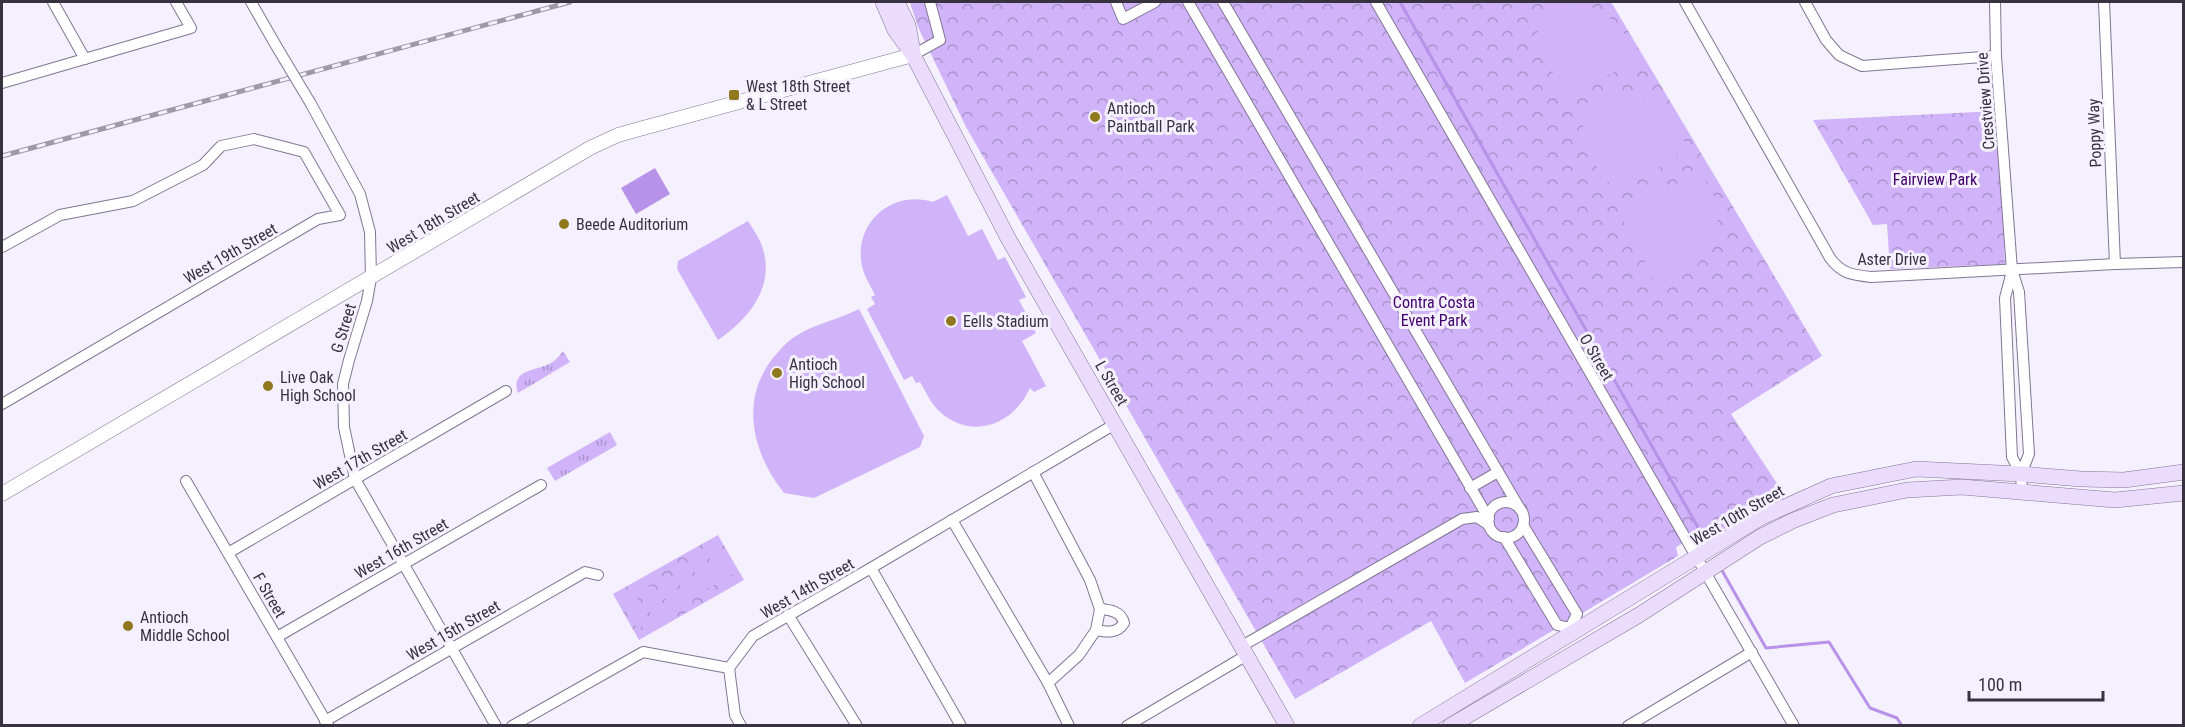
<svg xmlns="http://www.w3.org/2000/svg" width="2185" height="727" font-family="'Roboto Condensed',sans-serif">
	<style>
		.grass { fill: url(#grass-tufts) }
		.park { fill: url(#park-crowns) }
		.garden { fill: #d0b3f8 }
		.water { fill: #b892e9 }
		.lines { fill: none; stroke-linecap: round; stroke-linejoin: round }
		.stream { stroke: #b892e9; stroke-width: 3 }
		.minor-casing { stroke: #827594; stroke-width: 12 }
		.tertiary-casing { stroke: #827594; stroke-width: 15 }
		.secondary-casing { stroke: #827594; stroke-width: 16 }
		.minor { stroke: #fff; stroke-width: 10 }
		.tertiary { stroke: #fff; stroke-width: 14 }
		.secondary { stroke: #ebdcfe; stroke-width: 15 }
		.rail-casing { stroke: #9e99a7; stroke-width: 5 }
		.rail { stroke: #f5f0fe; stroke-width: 3; stroke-dasharray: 9; stroke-linecap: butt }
		.minor-bridge-casing { stroke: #827594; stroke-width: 12; stroke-linecap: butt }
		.minor-bridge { stroke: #fff; stroke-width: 10 }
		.poi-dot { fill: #90781e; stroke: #f5f0fe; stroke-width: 2 }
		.labels { text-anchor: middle; stroke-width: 6; stroke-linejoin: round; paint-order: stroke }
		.poi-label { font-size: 16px; fill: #383240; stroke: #f5f0fe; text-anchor: start }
		.street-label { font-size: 16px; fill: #383240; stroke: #f5f0fe }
		.park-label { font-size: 16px; fill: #40006c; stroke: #f5f0fe }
	</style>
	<defs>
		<pattern id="grass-tufts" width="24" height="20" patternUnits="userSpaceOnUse" patternTransform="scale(1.5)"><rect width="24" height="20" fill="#d0b3f8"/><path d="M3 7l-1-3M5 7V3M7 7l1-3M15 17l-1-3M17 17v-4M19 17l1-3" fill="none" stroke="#aa92ca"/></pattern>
		<pattern id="park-crowns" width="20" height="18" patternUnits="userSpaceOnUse" patternTransform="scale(1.5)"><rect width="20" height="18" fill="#d0b3f8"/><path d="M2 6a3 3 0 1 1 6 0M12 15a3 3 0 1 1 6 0" fill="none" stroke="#aa92ca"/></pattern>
	</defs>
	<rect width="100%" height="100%" fill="#f5f0fe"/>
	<!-- grass -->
	<g class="grass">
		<path d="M563 351 570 362 518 393C511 372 530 371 544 366 552 364 558 358 563 351Z"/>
		<polygon points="610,432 617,445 555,481 547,468"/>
	</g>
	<!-- park -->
	<g class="park">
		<polygon points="910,2 1611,2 1822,356 1731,414 1786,497 1703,540 1696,536 1676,547 1678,556 1465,683 1431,621 1295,699 966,127 918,27"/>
		<polygon points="1998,111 2005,264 1890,269 1887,224 1873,225 1813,120"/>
		<polygon points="718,535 744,580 639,640 613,594"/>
	</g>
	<!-- garden -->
	<g class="garden">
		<path d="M1562 3C1606 4 1621 23 1639 61L1573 91 1563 90 1556 81 1532 15 1545 8Z"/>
		<path d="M1622 92C1663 103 1672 111 1688 149 1669 161 1633 189 1612 186L1599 173 1577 109 1596 97Z"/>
		<path d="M1701 175C1738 220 1709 273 1658 287L1621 217 1620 208 1624 202Z"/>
		<path d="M947 195 968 236 982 229 998 260 1005 257 1026 297 1019 300 1036 333 1022 341 1046 386 1034 392 1030 388C1013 426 970 441 938 410 930 402 925 390 920 382L916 383 912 376 904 380 867 309 875 304 871 297 875 295C869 283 862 273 861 260 857 219 895 190 933 202Z"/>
		<path d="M748 221C753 229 759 237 762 246 776 286 749 319 718 340L677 269 678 261Z"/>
		<path d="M859 309 924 436 920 447 814 498 784 493C753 454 739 401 773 358 780 350 787 341 796 336 816 323 838 320 859 309Z"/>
		<polygon points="719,546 735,573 722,580 706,553"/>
		<polygon points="702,555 718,583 705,590 689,563"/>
		<polygon points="685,565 701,592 688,600 673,572"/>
		<polygon points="668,575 684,602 671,609 656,582"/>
		<polygon points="652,585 667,612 654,619 639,592"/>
		<polygon points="635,594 650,622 638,629 622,602"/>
	</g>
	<!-- water -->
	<polygon class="water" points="655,168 670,194 636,214 621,188"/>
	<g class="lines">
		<!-- stream -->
		<g class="stream">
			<polyline points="1400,2 1708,545"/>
			<polyline points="1720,567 1766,648 1829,642 1870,708 1897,718 1902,726"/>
		</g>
		<defs>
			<g id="minor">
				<polyline points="53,2 85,59"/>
				<polyline points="251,2 278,49"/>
				<polyline points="1116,2 1123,19 1155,2"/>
				<polyline points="1188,2 1489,519"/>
				<polyline points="1223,2 1520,509"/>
				<polyline points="1376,2 1794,726"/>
				<path d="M1685 2 1830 258C1842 274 1852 275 1871 277L2115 264 2184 262"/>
				<polyline points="1805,2 1826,40 1839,55 1862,66 1996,56"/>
				<polyline points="1995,2 1996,56 2012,270 2019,292 2029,454 2021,474"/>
				<polyline points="2104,2 2115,264"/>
				<polyline points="913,55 940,40 930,2"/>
				<polyline points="2,83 191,28 176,2"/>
				<polyline points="311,104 360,194 370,232 371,278 367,301 349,360 343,384 344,427 355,479 496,726"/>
				<polyline points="2,247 60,215 133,201 203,165 221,146 254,139 304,152 340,215 318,219 2,404"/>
				<polyline points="2012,271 2005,298 2012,457 2021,474 2022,492"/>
				<polyline points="1033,472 1090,580 1100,609 1096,630 1079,655 1048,683"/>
				<polyline points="186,481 328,725"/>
				<polyline points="1470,488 1498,472"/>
				<circle cx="1506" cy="520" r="18"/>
				<polyline points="952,520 1048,683 1069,726"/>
				<polyline points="1504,537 1557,625 1570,628 1577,614 1523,525"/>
				<polyline points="228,553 506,391"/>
				<polyline points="871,568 961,726"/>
				<polyline points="788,615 857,726"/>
				<path d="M1096 630C1107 632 1117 634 1124 623 1121 611 1110 610 1100 609"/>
				<polyline points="277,637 541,485"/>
				<polyline points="1242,646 1462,519 1477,517 1489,525"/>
				<polyline points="729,668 735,715 741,726"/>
				<polyline points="325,721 585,572 598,575"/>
				<polyline points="512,726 643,652 729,668 753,636 871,568 1115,424"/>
				<polyline points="1127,726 1247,655"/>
				<polyline points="1628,726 1752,652"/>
			</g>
			<polyline id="tertiary" points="2,494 590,148 618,135 643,128 913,55"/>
			<g id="secondary">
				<polyline points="883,2 895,30 913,55 1008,238 1287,726"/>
				<polyline points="897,2 908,25 913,52"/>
				<polyline points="1420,726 1760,518 1831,486 1916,469 2021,474 2081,479 2124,480 2184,472"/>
				<polyline points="1450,726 1639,615 1760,537 1792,521 1833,505 1907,490 1962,487 2115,500 2184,493"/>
			</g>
		</defs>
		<!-- minor casing -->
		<use href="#minor" class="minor-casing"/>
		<!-- tertiary casing -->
		<use href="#tertiary" class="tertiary-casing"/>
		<!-- secondary casing -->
		<use href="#secondary" class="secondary-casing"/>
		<!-- minor -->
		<use href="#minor" class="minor"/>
		<!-- tertiary -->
		<use href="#tertiary" class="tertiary"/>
		<!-- secondary -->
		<use href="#secondary" class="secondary"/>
		<defs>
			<polyline id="rail" points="2,156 570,2"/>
		</defs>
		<!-- rail casing -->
		<use href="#rail" class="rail-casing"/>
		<!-- rail -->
		<use href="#rail" class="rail"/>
		<defs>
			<polyline id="minor-bridge" points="278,49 311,104"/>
		</defs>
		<!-- minor-bridge casing -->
		<use href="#minor-bridge" class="minor-bridge-casing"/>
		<!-- minor-bridge -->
		<use href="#minor-bridge" class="minor-bridge"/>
	</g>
	<!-- markers -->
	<g class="poi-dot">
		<rect x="728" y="89" width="12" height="12" rx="3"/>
		<circle cx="1095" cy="117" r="6"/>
		<circle cx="564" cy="224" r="6"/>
		<circle cx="951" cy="321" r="6"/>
		<circle cx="777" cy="373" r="6"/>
		<circle cx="268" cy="386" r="6"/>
		<circle cx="128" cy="626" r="6"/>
	</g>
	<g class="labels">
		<!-- poi labels -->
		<g class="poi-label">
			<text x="746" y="92">West 18th Street<tspan x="746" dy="18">&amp; L Street</tspan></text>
			<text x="1107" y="114">Antioch<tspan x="1107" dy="18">Paintball Park</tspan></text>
			<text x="576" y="230">Beede Auditorium</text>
			<text x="963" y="327">Eells Stadium</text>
			<text x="789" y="370">Antioch<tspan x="789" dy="18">High School</tspan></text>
			<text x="280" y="383">Live Oak<tspan x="280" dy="18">High School</tspan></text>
			<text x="140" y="623">Antioch<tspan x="140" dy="18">Middle School</tspan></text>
		</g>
		<!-- street labels -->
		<g class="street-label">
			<text transform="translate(1985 101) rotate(-94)" y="6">Crestview Drive</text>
			<text transform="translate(2094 133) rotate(-92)" y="6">Poppy Way</text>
			<text transform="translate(433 222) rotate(-31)" y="6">West 18th Street</text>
			<text transform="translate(230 253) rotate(-30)" y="6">West 19th Street</text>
			<text x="1892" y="265">Aster Drive</text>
			<text transform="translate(343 328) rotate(-73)" y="6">G Street</text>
			<text transform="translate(1597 357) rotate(60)" y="6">O Street</text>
			<text transform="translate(1112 383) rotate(60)" y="6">L Street</text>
			<text transform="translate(360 459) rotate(-30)" y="6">West 17th Street</text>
			<text transform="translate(1737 515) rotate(-30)" y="6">West 10th Street</text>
			<text transform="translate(401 548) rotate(-30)" y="6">West 16th Street</text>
			<text transform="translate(807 588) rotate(-30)" y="6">West 14th Street</text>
			<text transform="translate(270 595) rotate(60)" y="6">F Street</text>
			<text transform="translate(453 630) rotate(-30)" y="6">West 15th Street</text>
		</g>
		<!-- park labels -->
		<g class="park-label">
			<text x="1935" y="185">Fairview Park</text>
			<text x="1434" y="308">Contra Costa<tspan x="1434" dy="18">Event Park</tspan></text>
		</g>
	</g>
	<!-- border -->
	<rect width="2185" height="727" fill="none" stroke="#383240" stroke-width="6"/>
	<!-- scale -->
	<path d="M1969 691v9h134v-9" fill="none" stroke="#383240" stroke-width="3"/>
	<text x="1978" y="691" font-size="18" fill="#383240" stroke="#f5f0fe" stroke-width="4.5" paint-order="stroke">100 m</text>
</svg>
